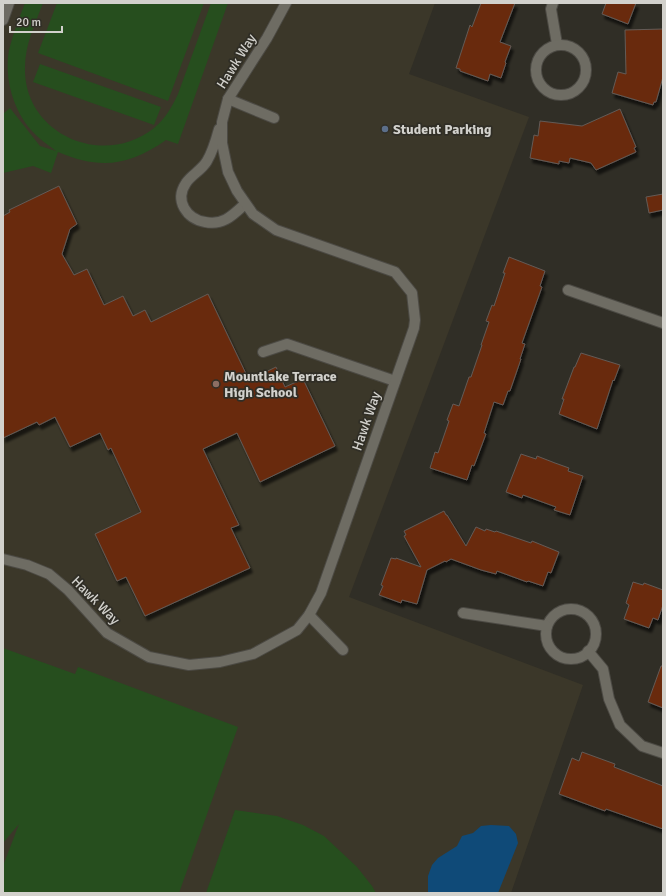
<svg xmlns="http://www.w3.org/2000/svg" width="666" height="896" font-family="Signika,sans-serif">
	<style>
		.built { fill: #3b3729 }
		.green { fill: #264e1e }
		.water { fill: #0f4a78 }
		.building { fill: #692c0d; stroke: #635a56; filter: url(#shadow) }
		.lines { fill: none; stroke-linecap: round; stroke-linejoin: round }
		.service-casing { stroke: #4c4a44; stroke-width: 12 }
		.minor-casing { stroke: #4c4a44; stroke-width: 12 }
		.service { stroke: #6e6c63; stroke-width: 10 }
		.minor { stroke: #6e6c63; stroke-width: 10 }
		.service-dot { fill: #5c6f8a; stroke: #302e26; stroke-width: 1.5 }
		.education-dot { fill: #8d6e63; stroke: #302e26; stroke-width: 1.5 }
		.labels { text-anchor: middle; stroke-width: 3.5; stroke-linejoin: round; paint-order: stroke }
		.street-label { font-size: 14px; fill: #d2d1cc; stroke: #302e26 }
		.poi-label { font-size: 14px; font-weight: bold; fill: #d2d1cc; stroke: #302e26; text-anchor: start }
	</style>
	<defs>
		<filter id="shadow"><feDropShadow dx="2.5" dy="4.5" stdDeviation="1" flood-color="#0009"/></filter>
	</defs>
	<rect width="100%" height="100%" fill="#302e26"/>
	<!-- built -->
	<polygon class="built" points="3,3 435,3 409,74 529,117 349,597 583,685 511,893 3,893"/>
	<!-- green -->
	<g class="green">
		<path d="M25 3H43C35 24 25 45 25 67 23 134 103 169 154 128 165 119 172 107 178 94L211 3H228L178 144 166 140C129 166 100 170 58 152L51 173 33 166 3 173V114L10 108 40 146 56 151C47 144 39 139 32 131 13 110 4 78 9 50 13 34 19 18 25 3Z"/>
		<polygon points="57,3 204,3 168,101 38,53"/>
		<polygon points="40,64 161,107 154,125 33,82"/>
		<polygon points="3,648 75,674 78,667 238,727 179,893 3,893 3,866 19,824 3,843"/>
		<polygon points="235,810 277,816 303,825 324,836 357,867 372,886 376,893 206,893"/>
	</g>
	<!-- water -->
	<polygon class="water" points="491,825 509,826 516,834 518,843 498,893 428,893 428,876 432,865 438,858 457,846 462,836 473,833 481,826"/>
	<!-- building -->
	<g class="building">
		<polygon points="481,3 515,3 500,42 511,46 505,62 506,63 501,78 490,74 488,81 460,71 460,69 456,68 470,25 472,27"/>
		<polygon points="606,3 636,3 628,24 602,14"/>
		<polygon points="663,29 663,77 656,102 654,102 653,105 612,93 618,72 626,74 625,30"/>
		<polygon points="620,109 636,147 634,148 636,152 596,170 591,163 570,158 569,163 559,161 559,164 530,158 534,135 538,136 540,121 582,126"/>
		<polygon points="59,186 77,224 70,229 62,254 74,275 87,269 104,305 123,296 133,316 145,310 151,322 208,294 249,380 276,367 285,387 303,379 335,446 260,482 237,433 203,449 239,525 231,528 250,568 145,616 126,577 117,581 95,534 141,512 111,448 108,450 100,433 70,447 55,417 39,425 37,422 3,438 3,216 10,212 9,210"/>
		<polygon points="663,194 663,210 649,213 646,197"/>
		<polygon points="509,257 545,271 540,286 542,287 522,343 525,344 520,359 521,359 510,391 508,391 503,405 494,402 484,433 486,434 474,466 472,465 467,480 430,468 435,452 438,453 449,421 447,420 453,404 459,406 469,377 471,377 482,345 481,345 489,322 486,321 492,305 494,306 505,273 503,273"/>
		<polygon points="581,353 620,365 614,381 613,380 597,429 559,414 564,399 562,399 574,367 575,367"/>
		<polygon points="521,454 536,459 537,456 555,463 569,468 568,471 583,476 570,515 554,510 556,507 523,495 522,498 506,492"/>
		<polygon points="444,511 446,515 447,515 466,546 476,527 485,531 486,529 495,532 496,531 531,543 532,541 559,552 551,573 548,572 543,586 528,581 527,582 497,571 496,574 481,570 451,559 446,562 445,561 427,570 417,604 402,600 401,603 379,595 383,586 381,585 391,558 396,559 396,558 421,567 404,536 406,535 404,531"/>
		<polygon points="633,582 643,585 644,583 663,590 663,605 658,620 653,618 649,628 624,619 629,605 626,603"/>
		<polygon points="661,666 663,666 663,708 648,702"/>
		<polygon points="582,752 615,764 614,767 663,786 663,829 606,809 605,811 559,794 572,758 579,761"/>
	</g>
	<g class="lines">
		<defs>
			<g id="service">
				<polyline points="3,20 9,3"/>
				<polyline points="228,99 274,118"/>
				<path d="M219 129C216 140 213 151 207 161 202 170 191 175 186 183 174 201 187 219 205 222 223 226 233 215 245 204"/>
				<polyline points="263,352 287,344 395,381"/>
				<polyline points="3,559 27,565 49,574 68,590 107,633 149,657 189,665 220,662 253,654 297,630 309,615 321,593 414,328 415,320 412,293 395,272 276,230 253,214 237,191 228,172 222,143 222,122 228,99 267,38 286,3"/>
				<polyline points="309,615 343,650"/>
			</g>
			<g id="minor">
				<polyline points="553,3 551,9 557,44"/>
				<circle cx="561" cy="70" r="25"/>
				<polyline points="568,290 663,323"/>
				<circle cx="571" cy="634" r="25"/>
				<polyline points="463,613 547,626"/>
				<polyline points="588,651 603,669 609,699 620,725 642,746 663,753"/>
			</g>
		</defs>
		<!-- service casing -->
		<use href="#service" class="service-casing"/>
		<!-- minor casing -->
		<use href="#minor" class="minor-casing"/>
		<!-- service -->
		<use href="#service" class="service"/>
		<!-- minor -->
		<use href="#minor" class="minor"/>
	</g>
	<!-- markers -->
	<circle class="service-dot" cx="385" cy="129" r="4"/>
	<circle class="education-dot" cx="216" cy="384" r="4"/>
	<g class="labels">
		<!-- street labels -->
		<g class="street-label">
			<text transform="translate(236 61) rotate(-58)" y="5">Hawk Way</text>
			<text transform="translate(366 421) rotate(-71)" y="5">Hawk Way</text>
			<text transform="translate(96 600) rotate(45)" y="5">Hawk Way</text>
		</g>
		<!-- poi labels -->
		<g class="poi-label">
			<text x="393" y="134">Student Parking</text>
			<text x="224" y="381">Mountlake Terrace<tspan x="224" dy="16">High School</tspan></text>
		</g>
	</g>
	<!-- border -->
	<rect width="666" height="896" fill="none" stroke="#d2d1cc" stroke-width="8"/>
	<!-- scale -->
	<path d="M10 26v6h52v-6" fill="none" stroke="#d2d1cc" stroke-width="2"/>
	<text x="16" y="26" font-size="12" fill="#d2d1cc" stroke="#302e26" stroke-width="3" paint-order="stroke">20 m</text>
</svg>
